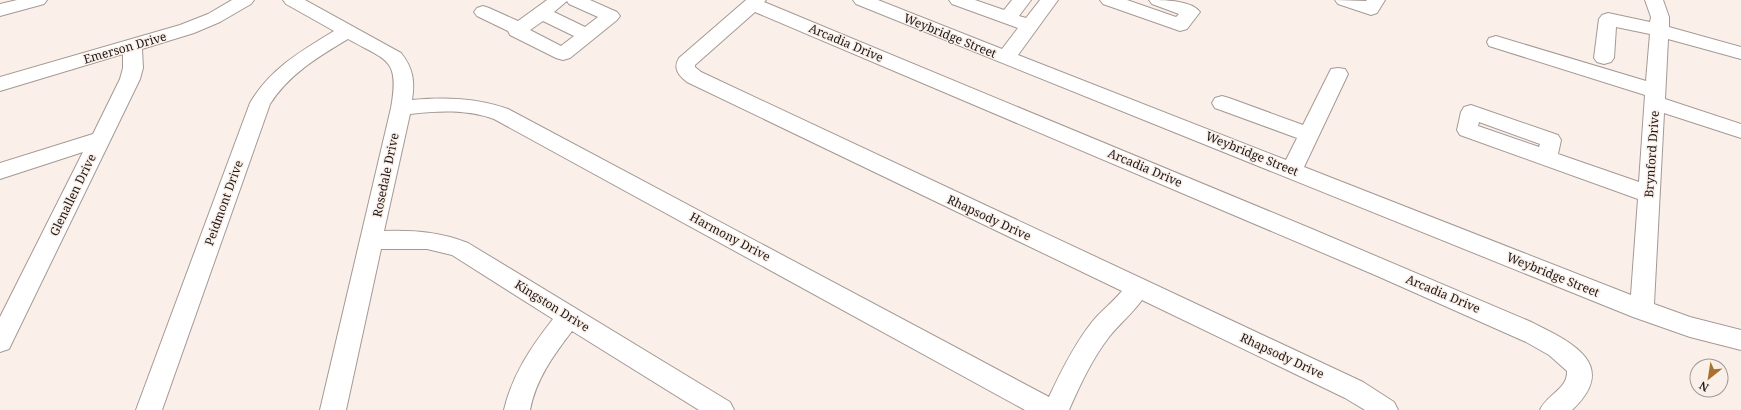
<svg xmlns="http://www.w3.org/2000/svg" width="1741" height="410" font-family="'Noto Serif',serif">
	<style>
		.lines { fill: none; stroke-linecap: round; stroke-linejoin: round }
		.minor-casing { stroke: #a49994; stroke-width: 2 }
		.minor { fill: #fff; fill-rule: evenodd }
		.labels { text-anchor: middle; stroke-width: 3; stroke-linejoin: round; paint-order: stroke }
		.street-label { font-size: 12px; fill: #1d1917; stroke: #fbefe9 }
	</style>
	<rect width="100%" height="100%" fill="#fbefe9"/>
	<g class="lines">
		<defs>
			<g id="minor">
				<polygon points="17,0 47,0 44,4 0,16 0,4"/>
				<polygon points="232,0 254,0 251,4 220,22 194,33 142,49 143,68 140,79 9,349 0,352 0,317 83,152 0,179 0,163 93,134 120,79 123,68 123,54 0,91 0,77 180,25 208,14"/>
				<path d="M283 0H305L401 53C413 68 415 81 412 100 446 97 476 98 508 109L1049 397C1061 371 1074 345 1092 322 1101 311 1113 302 1122 291L687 82C678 75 673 68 679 58L746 0H766L764 2 1312 229 1529 321C1567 340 1622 363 1572 410H1540C1547 394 1568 389 1567 371L1549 355 1526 342 1375 275 755 12 695 65V67L701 72 1363 382 1394 402 1398 410H1365L1345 398 1142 300C1132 314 1119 324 1109 337 1092 359 1080 385 1069 410H1025L494 119C466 109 438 111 410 114L384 231C414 230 440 232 468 243L730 402 734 410H699L572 331C553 356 536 379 530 410H504C512 375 531 347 553 319L452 255 427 249H381L346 410H320L391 108C400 58 387 61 348 39 318 57 289 74 270 104L162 410H136L250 103C270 69 301 51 334 31L286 4Z"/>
				<path d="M547 0H590L617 12 620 16 617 20 570 58 563 60 556 58 510 35 508 31 477 16 474 12 477 8 483 6 489 8 518 21ZM567 1 569 4 598 17 585 27 554 12ZM543 21 574 36 561 46 530 30Z"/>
				<path d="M853 0H878L1002 49 1018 28 952 4 949 0H975L1004 10 1012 0H1031L1019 16 1026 18 1040 0H1058L1018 55 1286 160 1297 138 1215 108 1212 103 1215 98 1222 96 1229 98 1303 125 1331 69 1338 68 1345 69 1348 74 1304 167 1631 295 1638 199 1460 135 1457 130 1461 112 1464 107 1471 105 1558 135 1561 140 1558 154 1639 182 1645 95 1489 46 1487 42 1489 38 1496 36 1646 81 1650 34 1616 27 1614 58 1611 62 1604 64 1597 62 1594 58 1599 19 1602 15 1608 13 1650 22 1651 17 1645 0H1663L1669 17V27L1741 47V59L1668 39 1665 99 1741 124V138L1664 113 1654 304 1690 317 1741 330V350L1690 337 1633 317 856 4ZM1479 122 1540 144 1539 147 1478 126Z"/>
				<path d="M1100 0H1127L1176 17 1179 14 1152 4 1149 0C1163 0 1191 0 1200 12L1187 29 1180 31 1103 4Z"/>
				<polygon points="1335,0 1366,1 1367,0 1385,0 1377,13 1371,15 1338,4"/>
			</g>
		</defs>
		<!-- minor casing -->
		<use href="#minor" class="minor-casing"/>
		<!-- minor -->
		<use href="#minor" class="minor"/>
	</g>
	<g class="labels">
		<!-- street labels -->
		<g class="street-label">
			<text transform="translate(950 36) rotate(22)" y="4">Weybridge Street</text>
			<text transform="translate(846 43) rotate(23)" y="4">Arcadia Drive</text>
			<text transform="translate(125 48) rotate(-16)" y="4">Emerson Drive</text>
			<text transform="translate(1252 154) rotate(22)" y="4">Weybridge Street</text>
			<text transform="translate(1652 154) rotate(-86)" y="4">Brynford Drive</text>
			<text transform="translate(1145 168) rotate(23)" y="4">Arcadia Drive</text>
			<text transform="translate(386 175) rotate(-78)" y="4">Rosedale Drive</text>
			<text transform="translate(73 195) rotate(-64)" y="4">Glenallen Drive</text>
			<text transform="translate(224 203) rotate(-70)" y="4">Peidmont Drive</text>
			<text transform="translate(989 218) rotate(25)" y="4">Rhapsody Drive</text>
			<text transform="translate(730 237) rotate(28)" y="4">Harmony Drive</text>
			<text transform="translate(1553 275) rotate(22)" y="4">Weybridge Street</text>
			<text transform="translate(1443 294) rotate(23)" y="4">Arcadia Drive</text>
			<text transform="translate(552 306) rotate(32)" y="4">Kingston Drive</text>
			<text transform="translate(1282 356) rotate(25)" y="4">Rhapsody Drive</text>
		</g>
	</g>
	<!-- north arrow -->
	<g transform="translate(1709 378) rotate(210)"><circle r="19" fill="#fbefe9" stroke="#a29995"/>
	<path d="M0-3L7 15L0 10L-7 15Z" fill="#a9712e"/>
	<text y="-6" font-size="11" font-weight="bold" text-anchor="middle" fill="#1d1917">N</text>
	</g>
</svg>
